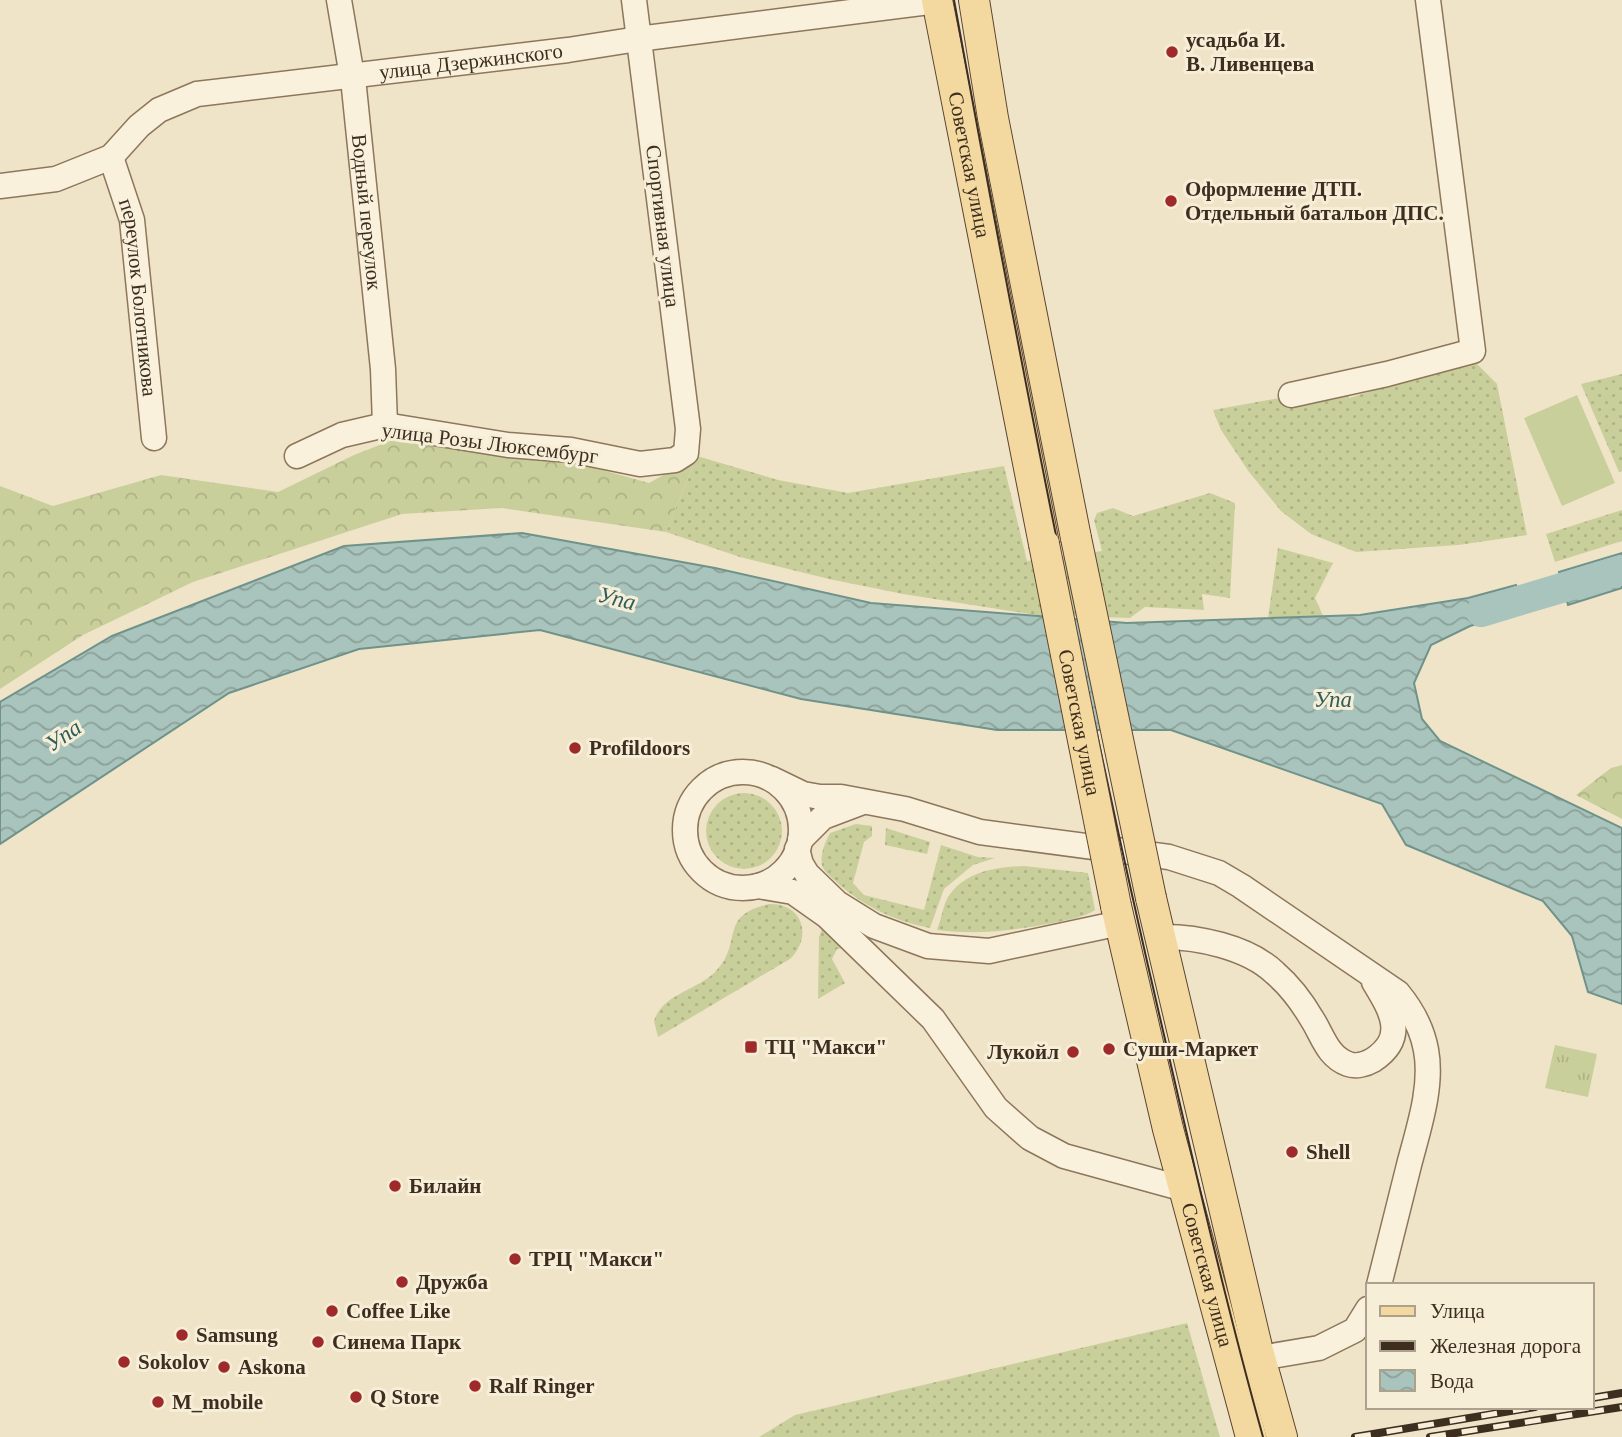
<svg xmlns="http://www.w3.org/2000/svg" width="1622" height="1437" font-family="Georgia,serif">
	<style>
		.grass { fill: url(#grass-dots) }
		.forest { fill: url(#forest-crowns) }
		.park { fill: url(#park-tufts) }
		.pitch { fill: #c9cf9b }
		.water { fill: url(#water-waves); stroke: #6f938a; stroke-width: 2 }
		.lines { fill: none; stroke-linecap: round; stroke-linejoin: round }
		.river { stroke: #a9c4bc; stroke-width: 30 }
		.minor-casing { stroke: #8d765c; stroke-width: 27 }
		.major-casing { stroke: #5b4430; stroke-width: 32 }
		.minor { stroke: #faf1dc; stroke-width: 24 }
		.major { stroke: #f3d9a0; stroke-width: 30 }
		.tram { stroke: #3d2e20; stroke-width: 2 }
		.rail-casing { stroke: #3d2e20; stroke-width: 8 }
		.rail { stroke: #f7eed8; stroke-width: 5; stroke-dasharray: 16; stroke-linecap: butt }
		.major-bridge-casing { stroke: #5b4430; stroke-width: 32; stroke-linecap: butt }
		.major-bridge { stroke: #f3d9a0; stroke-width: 30 }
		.poi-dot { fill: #9e2a2b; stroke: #f7eed8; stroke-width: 2.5 }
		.labels { text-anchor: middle; stroke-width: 6; stroke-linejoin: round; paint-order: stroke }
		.poi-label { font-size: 21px; font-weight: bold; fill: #3d2e20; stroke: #f7eed8; text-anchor: start }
		.street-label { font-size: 21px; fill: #3d2e20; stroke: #f7eed8 }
		.water-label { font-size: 23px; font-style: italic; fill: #2f5d5a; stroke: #f7eed8 }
	</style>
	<defs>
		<pattern id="grass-dots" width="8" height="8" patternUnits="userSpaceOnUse" patternTransform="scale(1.75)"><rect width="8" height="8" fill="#c9cf9b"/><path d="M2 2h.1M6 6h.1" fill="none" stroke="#aeb285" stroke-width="1.8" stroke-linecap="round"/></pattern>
		<pattern id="forest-crowns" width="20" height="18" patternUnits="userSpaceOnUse" patternTransform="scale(1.75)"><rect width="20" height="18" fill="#c9cf9b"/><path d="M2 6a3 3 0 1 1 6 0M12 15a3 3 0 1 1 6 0" fill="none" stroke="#aeb285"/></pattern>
		<pattern id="park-tufts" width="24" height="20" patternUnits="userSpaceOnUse" patternTransform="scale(1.75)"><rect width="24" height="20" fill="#c9cf9b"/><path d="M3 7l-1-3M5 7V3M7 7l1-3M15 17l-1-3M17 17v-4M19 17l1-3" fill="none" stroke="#aeb285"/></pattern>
		<pattern id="water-waves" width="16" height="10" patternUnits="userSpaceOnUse" patternTransform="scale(1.75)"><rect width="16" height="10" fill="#a9c4bc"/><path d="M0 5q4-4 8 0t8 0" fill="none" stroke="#8ba098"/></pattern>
	</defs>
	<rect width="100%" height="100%" fill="#f0e4c8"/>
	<!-- grass -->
	<g class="grass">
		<polygon points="1473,360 1497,384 1527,535 1458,545 1356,552 1311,534 1281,511 1249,472 1221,430 1213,410 1346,386 1349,398"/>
		<polygon points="1622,374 1622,471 1619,472 1581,384"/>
		<polygon points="697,456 778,480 848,493 1004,466 1027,561 1102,551 1094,520 1097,513 1113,508 1133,516 1210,493 1235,503 1230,598 1202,594 1204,610 1145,607 1130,618 1036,615 903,594 829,579 740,557 666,532"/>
		<polygon points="1622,510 1622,541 1555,562 1546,534"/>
		<polygon points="1278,548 1333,563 1315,598 1325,620 1268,618"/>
		<circle cx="744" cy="831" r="38"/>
		<path d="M856 824 872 826V836L864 842 853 883 864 895 924 910 941 845 978 857 995 858 973 865 944 889 930 928C893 921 859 904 832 878 828 874 823 870 822 865 820 855 825 842 830 833Z"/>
		<polygon points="886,828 930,842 927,854 885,845"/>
		<path d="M1024 866 1088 873 1095 910C1083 918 1066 920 1053 923 1009 931 981 935 937 930 941 920 943 906 948 897 965 871 996 867 1024 866Z"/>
		<path d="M769 904C803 903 813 937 790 959L658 1037 654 1021C663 993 697 991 716 971 744 942 717 916 769 904Z"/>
		<polygon points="822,929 828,930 848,947 837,949 832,959 845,983 818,999 819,937"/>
		<polygon points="1187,1323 1220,1437 759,1437 795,1415"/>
	</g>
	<!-- forest -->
	<g class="forest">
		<polygon points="395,439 498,455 577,463 649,483 697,456 666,532 502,508 402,514 193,582 83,635 0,689 0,486 53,506 161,475 278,492 354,455"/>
		<polygon points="1622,765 1622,819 1576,795 1611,768"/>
	</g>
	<!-- park -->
	<polygon class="park" points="1555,1045 1597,1054 1588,1097 1545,1088"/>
	<!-- pitch -->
	<polygon class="pitch" points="1577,395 1615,483 1562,506 1524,418"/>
	<!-- water -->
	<g class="water">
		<polygon points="522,533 715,568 871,603 1127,623 1360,615 1468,598 1516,585 1523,610 1470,626 1431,645 1414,683 1422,719 1440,741 1622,828 1622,1004 1588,992 1572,936 1543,901 1406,845 1382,804 1171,730 997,730 801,699 540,630 359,649 229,693 0,844 0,702 112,636 344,546"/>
		<polygon points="1622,553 1622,588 1568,605 1559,572"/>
	</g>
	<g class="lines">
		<!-- river -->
		<polyline class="river" points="1481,612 1622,570"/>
		<defs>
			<g id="minor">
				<path id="s1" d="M339 0 354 88 383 369 385 425"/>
				<path id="s2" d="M111 157 132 220 154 438"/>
				<path id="s3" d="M0 186 56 179 111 157 139 126 159 110 197 94 568 50 638 39 937 1"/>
				<polyline points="1291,395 1387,374 1473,351 1428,0"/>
				<polyline points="297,456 342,435 385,425 508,445 571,450 640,464 675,460 686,453 688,429 634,0"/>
				<circle cx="743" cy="830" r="58"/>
				<path d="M772 779 803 794 820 797H841L905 809 980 832 1169 857 1219 873 1241 886 1398 993C1412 1010 1422 1028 1426 1050 1433 1087 1418 1130 1409 1165 1399 1205 1389 1245 1379 1285"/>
				<polyline points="800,840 823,817 860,803"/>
				<polyline points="797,849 801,864 807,874 837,903 874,926 928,946 989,951 1120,923"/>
				<polyline points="758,886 793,892 827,916 933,1019 996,1108 1030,1138 1064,1156 1184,1189"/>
				<path d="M1159 937C1196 936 1248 947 1275 973 1290 986 1302 1002 1312 1019 1323 1036 1327 1056 1348 1064 1356 1067 1366 1064 1373 1060 1408 1037 1391 1010 1374 982"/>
				<polyline points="1260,1358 1319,1348 1355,1330 1368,1309"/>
			</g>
			<g id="major">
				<path id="s4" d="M937 0 1044 544"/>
				<polyline points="974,0 993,118 1076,538"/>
				<polyline points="1151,898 1257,1347 1282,1437"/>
				<path id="s5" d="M1116 906 1168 1129 1251 1437"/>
			</g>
		</defs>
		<!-- minor casing -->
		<use href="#minor" class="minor-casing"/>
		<!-- major casing -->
		<use href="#major" class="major-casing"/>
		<!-- minor -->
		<use href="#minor" class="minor"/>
		<!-- major -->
		<use href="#major" class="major"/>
		<!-- tram -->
		<path class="tram" d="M954 0C1017 346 1084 692 1164 1035 1195 1170 1226 1304 1263 1437"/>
		<defs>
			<g id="rail">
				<polyline points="1592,1398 1622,1393"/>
				<polyline points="1355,1437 1535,1407"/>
				<polyline points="1430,1437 1622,1407"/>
			</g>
		</defs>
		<!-- rail casing -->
		<use href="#rail" class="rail-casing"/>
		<!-- rail -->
		<use href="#rail" class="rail"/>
		<defs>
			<g id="major-bridge">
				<polyline points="1076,538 1151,898"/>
				<path id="s6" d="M1044 544 1116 906"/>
			</g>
		</defs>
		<!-- major-bridge casing -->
		<use href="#major-bridge" class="major-bridge-casing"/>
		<!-- major-bridge -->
		<use href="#major-bridge" class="major-bridge"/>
	</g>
	<!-- markers -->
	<g class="poi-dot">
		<circle cx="1172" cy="52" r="7"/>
		<circle cx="1171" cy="201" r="7"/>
		<circle cx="575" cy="748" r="7"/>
		<rect x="744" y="1040" width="14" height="14" rx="3.5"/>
		<circle cx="1109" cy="1049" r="7"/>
		<circle cx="1073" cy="1052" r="7"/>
		<circle cx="1292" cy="1152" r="7"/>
		<circle cx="395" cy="1186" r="7"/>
		<circle cx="515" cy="1259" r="7"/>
		<circle cx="402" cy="1282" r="7"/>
		<circle cx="332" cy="1311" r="7"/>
		<circle cx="182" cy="1335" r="7"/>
		<circle cx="318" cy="1342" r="7"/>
		<circle cx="124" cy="1362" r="7"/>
		<circle cx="224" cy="1367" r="7"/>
		<circle cx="475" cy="1386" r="7"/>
		<circle cx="356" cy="1397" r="7"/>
		<circle cx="158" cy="1402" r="7"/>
	</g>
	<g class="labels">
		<!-- poi labels -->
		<g class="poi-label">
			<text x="1186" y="47">усадьба И.<tspan x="1186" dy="24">В. Ливенцева</tspan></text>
			<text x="1185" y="196">Оформление ДТП.<tspan x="1185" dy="24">Отдельный батальон ДПС.</tspan></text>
			<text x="589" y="755">Profildoors</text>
			<text x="765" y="1054">ТЦ "Макси"</text>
			<text x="1123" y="1056">Суши-Маркет</text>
			<text x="1059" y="1059" text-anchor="end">Лукойл</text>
			<text x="1306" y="1159">Shell</text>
			<text x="409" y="1193">Билайн</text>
			<text x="529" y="1266">ТРЦ "Макси"</text>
			<text x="416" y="1289">Дружба</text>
			<text x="346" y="1318">Coffee Like</text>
			<text x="196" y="1342">Samsung</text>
			<text x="332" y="1349">Синема Парк</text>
			<text x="138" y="1369">Sokolov</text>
			<text x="238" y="1374">Askona</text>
			<text x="489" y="1393">Ralf Ringer</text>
			<text x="370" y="1404">Q Store</text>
			<text x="172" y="1409">M_mobile</text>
		</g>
		<!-- street labels -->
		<g class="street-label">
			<text dy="7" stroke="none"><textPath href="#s3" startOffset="500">улица Дзержинского</textPath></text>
			<text dy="7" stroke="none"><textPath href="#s4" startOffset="168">Советская улица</textPath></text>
			<text dy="7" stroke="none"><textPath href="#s1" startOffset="214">Водный переулок</textPath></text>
			<text transform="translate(663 226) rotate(83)" y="7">Спортивная улица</text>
			<text dy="7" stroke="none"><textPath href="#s2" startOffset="144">переулок Болотникова</textPath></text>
			<text transform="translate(490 443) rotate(7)" y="7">улица Розы Люксембург</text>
			<text dy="7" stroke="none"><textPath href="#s6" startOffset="182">Советская улица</textPath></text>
			<text dy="7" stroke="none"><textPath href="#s5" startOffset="380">Советская улица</textPath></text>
		</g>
		<!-- water labels -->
		<g class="water-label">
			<text transform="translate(617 598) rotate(14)" y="8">Упа</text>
			<text x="1333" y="707">Упа</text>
			<text transform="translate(63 735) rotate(-34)" y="8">Упа</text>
		</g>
	</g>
	<!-- legend -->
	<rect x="1366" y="1283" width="228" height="126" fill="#f7eed8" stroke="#ada18e" stroke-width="2"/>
	<rect x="1380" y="1306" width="35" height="10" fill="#f3d9a0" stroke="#ada18e" stroke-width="2"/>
	<text x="1430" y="1318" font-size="21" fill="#3d2e20">Улица</text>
	<rect x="1380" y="1341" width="35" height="10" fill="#3d2e20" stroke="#ada18e" stroke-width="2"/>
	<text x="1430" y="1353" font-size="21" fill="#3d2e20">Железная дорога</text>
	<rect x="1380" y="1370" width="35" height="21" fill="url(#water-waves)" stroke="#ada18e" stroke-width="2"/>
	<text x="1430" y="1388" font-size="21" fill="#3d2e20">Вода</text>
</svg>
